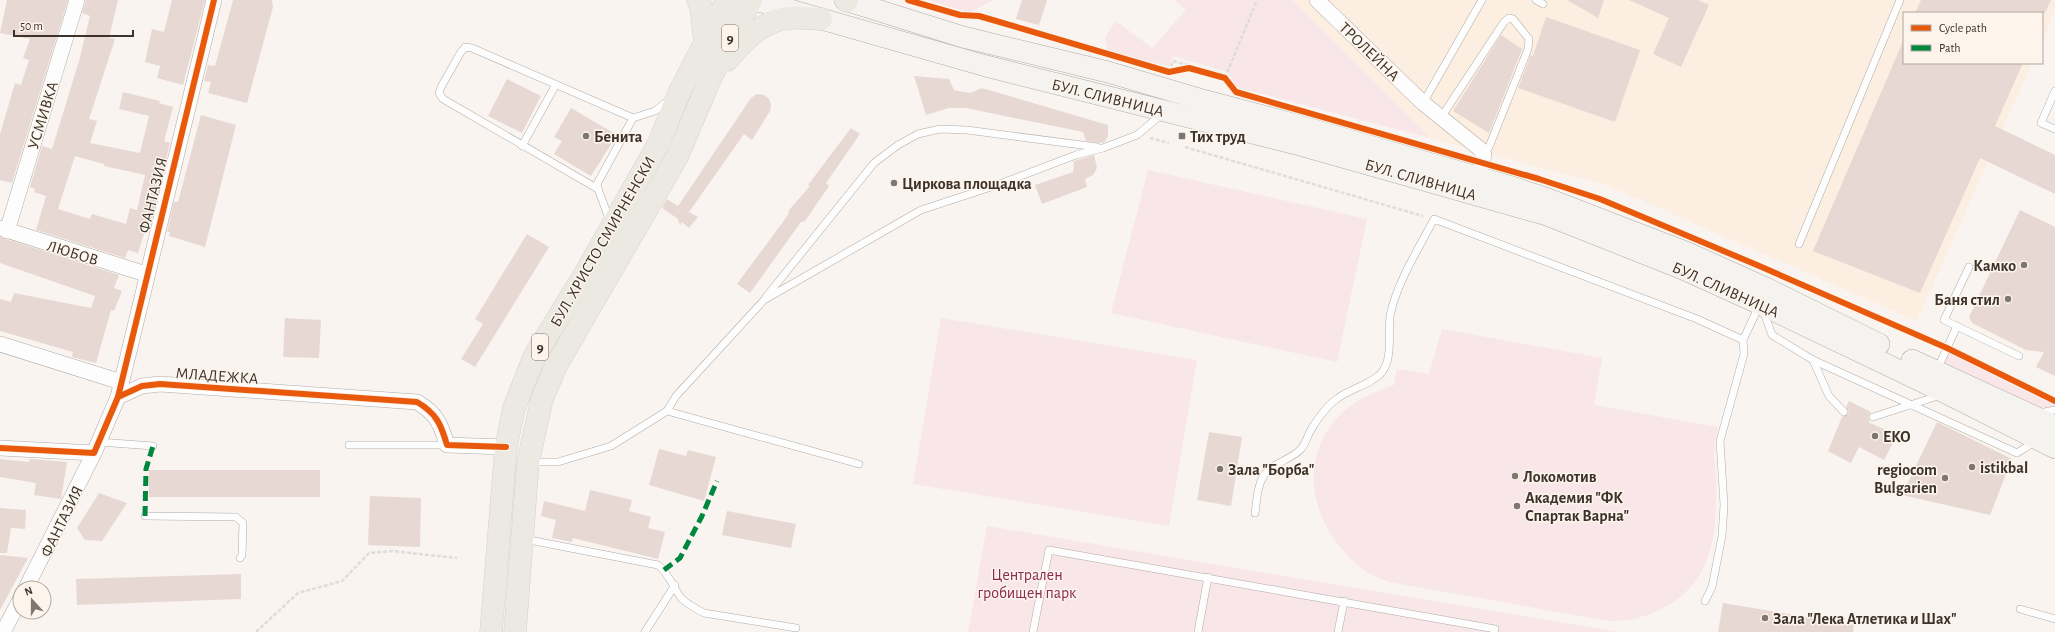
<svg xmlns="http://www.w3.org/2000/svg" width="2055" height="632" font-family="'Alegreya Sans',sans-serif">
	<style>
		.built { fill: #fceee1 }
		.green { fill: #f8e6e9 }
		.building { fill: #e8d8d3; fill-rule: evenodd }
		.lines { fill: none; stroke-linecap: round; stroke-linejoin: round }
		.lane-casing { stroke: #b0aba6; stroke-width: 8 }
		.street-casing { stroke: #b0aba6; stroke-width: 16 }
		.secondary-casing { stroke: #b0aba6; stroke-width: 22 }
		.primary-casing { stroke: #d6d2cf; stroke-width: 23 }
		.path { stroke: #dfdcdb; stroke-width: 2.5; stroke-dasharray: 4 2; stroke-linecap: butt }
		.lane { stroke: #fefdfd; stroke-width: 7 }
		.street { stroke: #fefdfd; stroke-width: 15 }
		.secondary { stroke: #f5f3ef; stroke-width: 21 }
		.primary { stroke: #ebe9e2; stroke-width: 22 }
		.quiet { stroke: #00873e; stroke-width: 5; stroke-dasharray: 10 5; stroke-linecap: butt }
		.cycleway-casing { stroke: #fdf4ec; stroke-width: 8 }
		.cycleway { stroke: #e8590c; stroke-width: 6 }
		.poi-dot { fill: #7e7771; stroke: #fdf4ec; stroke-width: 1.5 }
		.labels { text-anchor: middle; stroke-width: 3; stroke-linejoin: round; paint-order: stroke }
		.shield { fill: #fdf4ec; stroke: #766e66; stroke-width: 1 }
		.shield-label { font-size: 15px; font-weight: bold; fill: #3c342c }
		.street-label { font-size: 16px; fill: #3c342c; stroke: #fdf4ec }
		.poi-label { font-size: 16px; font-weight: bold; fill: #3c342c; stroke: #fdf4ec; text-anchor: start }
		.park-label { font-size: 16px; fill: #8a2953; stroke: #fdf4ec }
	</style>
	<rect width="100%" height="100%" fill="#f9f4f0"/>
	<!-- built -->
	<polygon class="built" points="1287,0 2055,0 2055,11 2042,41 2042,13 1904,13 1904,63 2032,63 1917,321 1606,185 1430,138"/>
	<!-- green -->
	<g class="green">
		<polygon points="928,0 993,0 969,13"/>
		<polygon points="1175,0 1292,0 1430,138 1236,87 1228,72 1173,56 1169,67 1108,51 1105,37 1116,21 1152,48 1186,10"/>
		<polygon points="1148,170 1367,219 1337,362 1111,313"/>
		<polygon points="941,318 1197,360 1169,526 913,484"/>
		<path d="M1442 329 1602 358 1594 405 1718 427C1717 436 1714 445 1714 454 1714 461 1716 468 1716 475 1717 520 1717 568 1679 598 1659 614 1634 621 1609 621L1389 582C1382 579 1373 576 1367 572 1316 536 1292 465 1339 416 1354 400 1374 392 1394 385L1397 369 1429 374Z"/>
		<polygon points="1947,348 2055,401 2055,410 2044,412 1940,363"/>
		<polygon points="987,526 1618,632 968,632"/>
	</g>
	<!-- building -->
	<g class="building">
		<polygon points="7,0 68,0 12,183 0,180 0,134 15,83 21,85 29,60 23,58 30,39 0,33"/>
		<path d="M86 0H118L109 38 115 39 89 119 97 121 90 143 140 153 149 116 119 109 123 92 160 101 159 103 173 107 164 141 170 143 150 227H146L138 253 128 250 125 258 36 230 46 196 34 192 35 189 30 187 42 146 52 149 79 61 90 16 82 13ZM75 156 104 164V166L145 175 137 210 130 208 126 224 92 214 90 219 58 209Z"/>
		<polygon points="172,0 205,0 183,85 157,78 160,66 145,62 152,29 164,32"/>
		<polygon points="233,0 272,0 273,7 247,103 208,93 211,82 204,81 208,65 215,66"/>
		<polygon points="1022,0 1047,0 1039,25 1016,19"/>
		<polygon points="1567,0 1604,0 1598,18"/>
		<polygon points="1629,0 1698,0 1709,5 1681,67 1653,54 1669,18"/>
		<polygon points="1921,0 2051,0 2045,13 1915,13"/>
		<polygon points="1546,17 1640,50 1615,122 1518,88 1531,55 1533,56"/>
		<polygon points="1501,35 1522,49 1489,133 1453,111"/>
		<polygon points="1904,39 1904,63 2023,63 1995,126 2055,155 2055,194 1980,158 1920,293 1813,251"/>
		<polygon points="914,76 949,79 954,90 970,93 982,88 1101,123 1108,125 1108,136 1105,142 1100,143 1086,141 1083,132 966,108 949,108 926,115"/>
		<polygon points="507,79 541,96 522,133 488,116"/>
		<polygon points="757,94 764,95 769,99 771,105 770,111 752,140 744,134 689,212 698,217 689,228 682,222 680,225 678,219 662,208 667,199 678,206 751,98"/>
		<polygon points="571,108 617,135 591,176 554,154 562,141 554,137"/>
		<polygon points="201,115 236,125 205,247 169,236 170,232 167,232 174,202 178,202"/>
		<polygon points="851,128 860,134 826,183 829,186 805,221 801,222 750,293 737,284 788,215 789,210 810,186 808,185"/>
		<polygon points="1094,155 1097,168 1093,175 1085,179 1087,187 1042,204 1035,185 1073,172 1074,161"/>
		<polygon points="2020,210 2055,227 2055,376 2036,367 2044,352 2026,350 1972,323 1969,317"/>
		<polygon points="527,234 549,247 475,367 461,359 483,324 475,319"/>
		<polygon points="0,237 119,275 114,288 122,291 114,311 111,310 96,363 72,357 73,352 0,331 0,299 11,302 14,293 91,308 95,296 0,263"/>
		<polygon points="285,318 321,320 319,358 283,357"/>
		<polygon points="1849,401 1871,412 1868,416 1870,423 1897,435 1884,460 1859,447 1851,463 1828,451 1842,417 1849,414 1846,407"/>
		<polygon points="1937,422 2012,459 1990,515 1902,495"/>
		<polygon points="1209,432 1242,437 1231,506 1197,500"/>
		<polygon points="659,449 686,456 688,450 716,457 704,501 649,485"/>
		<polygon points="0,459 29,462 30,459 67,462 61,499 34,495 36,483 0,477"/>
		<rect x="149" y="470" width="171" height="27"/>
		<polygon points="590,490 632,500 629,511 651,517 648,528 665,532 658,559 573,538 572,542 552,538 556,520 541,516 544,501 585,511"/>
		<polygon points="99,493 127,503 102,541 85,540 77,528"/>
		<polygon points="370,496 421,498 420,547 368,545"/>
		<polygon points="0,508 26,510 25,529 11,528 7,553 0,553"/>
		<polygon points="727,511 796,524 791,548 722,535"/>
		<polygon points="0,555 28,558 0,610"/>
		<polygon points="241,574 241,599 77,605 76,579"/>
		<polygon points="1723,603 1854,625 1853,632 1718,632"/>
	</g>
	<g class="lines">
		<defs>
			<g id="lane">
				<polyline points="1536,0 1543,4"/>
				<polyline points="2055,91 2041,123 2055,129"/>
				<polyline points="1423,103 1482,0"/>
				<polyline points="1442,116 1504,22 1509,18 1513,19 1529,39 1528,49 1489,147 1483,154"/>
				<polyline points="522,146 555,86"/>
				<polyline points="598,189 443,99 439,93 441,87 461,52 465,47 472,48 633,118 655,111 670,99"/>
				<polyline points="610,221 598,189 597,184 633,118"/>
				<polyline points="1799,244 1900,0"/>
				<polyline points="1969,267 1944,320 2019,356"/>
				<polyline points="766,297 874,163 898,145 918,134 940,129 967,130 1097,147"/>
				<polyline points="1763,310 1772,335 1813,360 2017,453 2036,441"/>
				<polyline points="1813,360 1829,396 1844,412"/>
				<polyline points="1937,370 1957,326"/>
				<polyline points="667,411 859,464"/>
				<polyline points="2039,413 2055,410"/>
				<polyline points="1873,417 1941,395"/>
				<polyline points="99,442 153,446"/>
				<polyline points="349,445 447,445"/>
				<polyline points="530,462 558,462 611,446 667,411 676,396 764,300 921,210 994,186 1076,155 1103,148 1137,135 1162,114"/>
				<path d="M1255 513C1257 500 1257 486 1264 475 1272 463 1291 460 1301 449 1306 443 1308 434 1312 428 1319 417 1327 405 1338 398 1350 389 1374 383 1382 372 1393 358 1388 333 1390 316 1396 284 1419 248 1434 219L1697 319 1743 340 1759 306"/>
				<polyline points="145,516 236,517 243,523 242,555 240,558"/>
				<path d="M524 539 658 565C670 575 673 588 682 599 689 605 696 609 704 613L796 628"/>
				<polyline points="1705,601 1712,587 1722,536 1724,505 1720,441 1744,354 1743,340"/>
				<polyline points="2020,609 2055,619"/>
				<polyline points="645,632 675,585"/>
				<polyline points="1033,632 1049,550 1495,629 1494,632"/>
				<polyline points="1198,632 1208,577"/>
				<polyline points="1338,632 1344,601"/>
			</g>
			<g id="street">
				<polyline points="1317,0 1423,103 1480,149 1484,155 1478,177"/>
				<polyline points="0,228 146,274"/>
				<polyline points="7,231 77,0"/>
				<polyline points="0,344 121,382"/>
				<polyline points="118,397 214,0"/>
				<path d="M0 448 94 453 118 397 142 386 160 384 417 402C436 413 441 424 447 445L506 447"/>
				<polyline points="26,588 94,453"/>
				<polyline points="3,632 20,600"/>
			</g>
			<g id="secondary">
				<polyline points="755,0 986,66 1296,144 1547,215 1683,269 1760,304 1946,393 2055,448"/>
				<polyline points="845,0 963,37 1108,72 1206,101 1301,126 1509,186 1548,199 1688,253 1768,289 1879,344"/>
				<polyline points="1912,360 2055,426"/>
			</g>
			<g id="primary">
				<polyline points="698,0 701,7 705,42"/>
				<polyline points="846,0 847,1"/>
				<path d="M727 60C744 41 762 20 790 18 800 17 811 19 821 19"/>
				<polyline points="491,632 506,447 514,408 534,357 586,272 659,143 680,91 727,0"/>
				<polyline points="515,632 528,462 542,399 556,366 677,157 711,77 751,0"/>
			</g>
		</defs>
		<!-- lane casing -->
		<use href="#lane" class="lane-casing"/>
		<!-- street casing -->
		<use href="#street" class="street-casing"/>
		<!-- secondary casing -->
		<use href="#secondary" class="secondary-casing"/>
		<!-- primary casing -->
		<use href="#primary" class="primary-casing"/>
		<!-- path -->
		<g class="path">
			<polyline points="1207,70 1226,75"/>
			<polyline points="1169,72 1173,61 1195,67"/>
			<polyline points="1225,78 1257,0"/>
			<polyline points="1150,138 1169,143"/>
			<polyline points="1185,147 1423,216"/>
			<polyline points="256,632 298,593 342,581 369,553 392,551 457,558"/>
		</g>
		<!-- lane -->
		<use href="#lane" class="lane"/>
		<!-- street -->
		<use href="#street" class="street"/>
		<!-- secondary -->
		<use href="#secondary" class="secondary"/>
		<!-- primary -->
		<use href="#primary" class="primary"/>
		<!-- quiet -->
		<g class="quiet">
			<polyline points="145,516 146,469 153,446"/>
			<polyline points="664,570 680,558 702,516 717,481"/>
		</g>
		<defs>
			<g id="cycleway">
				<polyline points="908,0 960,15 979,16 1169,72 1189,68 1225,78 1236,92 1539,179 1600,199 1757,265 1947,348 2055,401"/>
				<polyline points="118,397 214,0"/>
				<path d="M0 448 94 453 118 397 142 386 160 384 417 402C436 413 441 424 447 445L506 447"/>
			</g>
		</defs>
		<!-- cycleway casing -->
		<use href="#cycleway" class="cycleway-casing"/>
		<!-- cycleway -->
		<use href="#cycleway" class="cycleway"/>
	</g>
	<!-- markers -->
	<g class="poi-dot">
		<circle cx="586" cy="136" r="4"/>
		<rect x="1178" y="132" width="8" height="8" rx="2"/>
		<circle cx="894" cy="183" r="4"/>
		<circle cx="2024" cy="265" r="4"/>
		<circle cx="2008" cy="299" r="4"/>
		<circle cx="1875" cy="436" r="4"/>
		<circle cx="1972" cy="467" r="4"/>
		<circle cx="1220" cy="469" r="4"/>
		<circle cx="1515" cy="476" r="4"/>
		<circle cx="1945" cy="478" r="4"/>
		<circle cx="1517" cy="506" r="4"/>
		<circle cx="1765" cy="618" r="4"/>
	</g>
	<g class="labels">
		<!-- shield labels -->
		<g class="shield">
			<rect x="722" y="25" width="16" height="26" rx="3"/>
			<rect x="532" y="334" width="16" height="26" rx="3"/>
		</g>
		<g class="shield-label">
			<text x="730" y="43">9</text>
			<text x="540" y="352">9</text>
		</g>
		<!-- street labels -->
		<g class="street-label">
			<text transform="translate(1370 51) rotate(44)" y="6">ТРОЛЕЙНА</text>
			<text transform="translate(1108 97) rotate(14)" y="6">БУЛ. СЛИВНИЦА</text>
			<text transform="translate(42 115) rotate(-73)" y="6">УСМИВКА</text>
			<text transform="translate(1421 179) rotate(16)" y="6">БУЛ. СЛИВНИЦА</text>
			<text transform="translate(152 195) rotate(-76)" y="6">ФАНТАЗИЯ</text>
			<text transform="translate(602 241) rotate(-60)" y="6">БУЛ. ХРИСТО СМИРНЕНСКИ</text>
			<text transform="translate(73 252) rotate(17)" y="6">ЛЮБОВ</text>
			<text transform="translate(1726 289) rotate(24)" y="6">БУЛ. СЛИВНИЦА</text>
			<text transform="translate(217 375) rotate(4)" y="6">МЛАДЕЖКА</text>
			<text transform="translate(61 521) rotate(-64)" y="6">ФАНТАЗИЯ</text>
		</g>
		<!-- poi labels -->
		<g class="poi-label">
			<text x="594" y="142">Бенита</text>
			<text x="1190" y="142">Тих труд</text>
			<text x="902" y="189">Циркова площадка</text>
			<text x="2016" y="271" text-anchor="end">Камко</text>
			<text x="2000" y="305" text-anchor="end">Баня стил</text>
			<text x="1883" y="442">EKO</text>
			<text x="1980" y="473">istikbal</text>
			<text x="1228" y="475">Зала "Борба"</text>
			<text x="1937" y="475" text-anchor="end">regiocom<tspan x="1937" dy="18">Bulgarien</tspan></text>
			<text x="1523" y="482">Локомотив</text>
			<text x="1525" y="503">Академия "ФК<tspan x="1525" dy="18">Спартак Варна"</tspan></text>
			<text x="1773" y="624">Зала "Лека Атлетика и Шах"</text>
		</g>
		<!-- park labels -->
		<g class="park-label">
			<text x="1027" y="580">Централен<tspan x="1027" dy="18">гробищен парк</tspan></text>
		</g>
	</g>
	<!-- legend -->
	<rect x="1903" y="12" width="140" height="52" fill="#fdf4ec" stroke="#b0a79f"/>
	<rect x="1911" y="25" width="20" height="6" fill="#e8590c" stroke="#b0a79f"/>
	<text x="1939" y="32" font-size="12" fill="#3c342c">Cycle path</text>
	<rect x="1911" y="45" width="20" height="6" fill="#00873e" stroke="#b0a79f"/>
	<text x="1939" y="52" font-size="12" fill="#3c342c">Path</text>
	<!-- north arrow -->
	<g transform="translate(32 600) rotate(339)"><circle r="19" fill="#fdf4ec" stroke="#b0a79f"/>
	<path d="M0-3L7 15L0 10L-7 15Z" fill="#7e7771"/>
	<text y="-6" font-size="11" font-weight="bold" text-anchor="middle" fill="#3c342c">N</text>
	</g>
	<!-- scale -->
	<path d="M14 30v6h119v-6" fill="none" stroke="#3c342c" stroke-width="2"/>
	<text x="20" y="30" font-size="12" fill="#3c342c" stroke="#fdf4ec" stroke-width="3" paint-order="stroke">50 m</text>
</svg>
